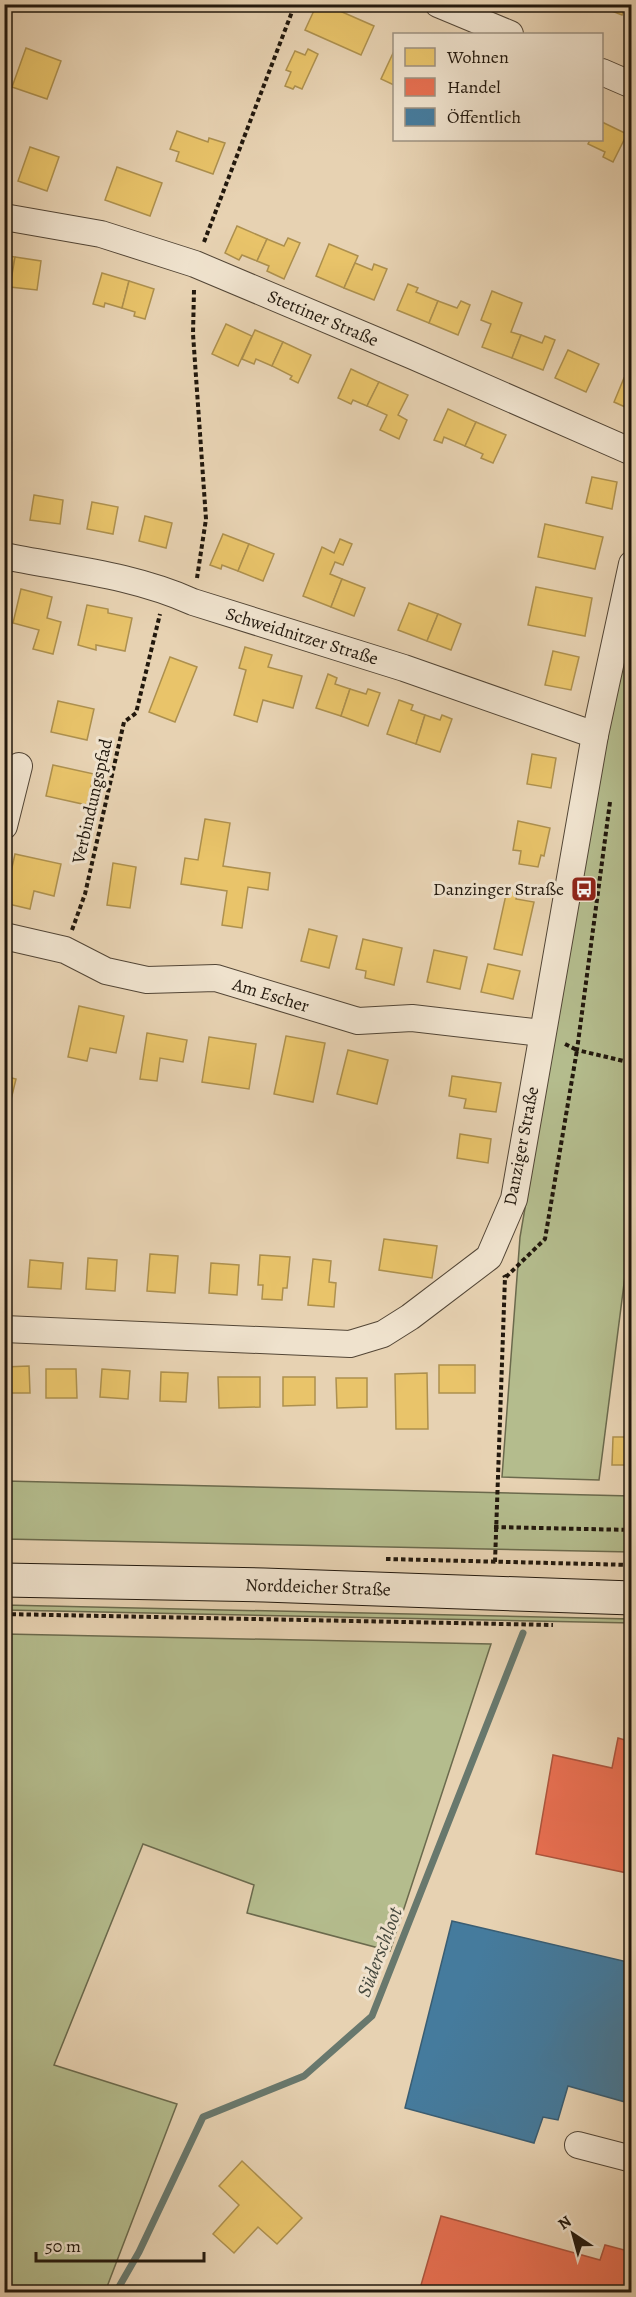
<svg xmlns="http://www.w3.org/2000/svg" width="636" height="2297" font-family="Alegreya,serif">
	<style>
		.green { fill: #b4bc8d; stroke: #6b6a4d; stroke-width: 1.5 }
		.homes { fill: #e9c46a; stroke: #ad904e; stroke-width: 1.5 }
		.shops { fill: #e76f51; stroke: #ac553d; stroke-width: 1.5 }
		.public { fill: #457b9d; stroke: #3a5d72; stroke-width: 1.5 }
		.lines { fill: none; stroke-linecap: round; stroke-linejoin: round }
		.stream { stroke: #68786d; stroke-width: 7 }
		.minor-casing { stroke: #534636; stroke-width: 28 }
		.secondary-casing { stroke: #22180d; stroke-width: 35 }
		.path { stroke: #22180d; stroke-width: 4; stroke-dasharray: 4.5 3; stroke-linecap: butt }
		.minor { stroke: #efe2cd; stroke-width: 26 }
		.secondary { stroke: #efe2cd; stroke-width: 33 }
		.labels { text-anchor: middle; stroke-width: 6; stroke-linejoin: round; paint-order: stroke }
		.street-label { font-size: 18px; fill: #22180d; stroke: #efe2cd }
		.poi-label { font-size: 18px; fill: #22180d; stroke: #efe2cd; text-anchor: end }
		.water-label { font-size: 20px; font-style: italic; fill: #45483d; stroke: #efe2cd }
	</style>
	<rect width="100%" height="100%" fill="#e7d2b2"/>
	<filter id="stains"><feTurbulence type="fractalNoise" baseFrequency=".00333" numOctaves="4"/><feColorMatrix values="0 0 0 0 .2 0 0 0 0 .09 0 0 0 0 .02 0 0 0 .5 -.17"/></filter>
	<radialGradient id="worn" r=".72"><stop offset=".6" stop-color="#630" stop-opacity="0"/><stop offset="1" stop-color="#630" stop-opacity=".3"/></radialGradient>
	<!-- green -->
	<g class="green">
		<polygon points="631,624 632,1221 599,1480 502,1477 520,1237 606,738"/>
		<polygon points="5,1481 631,1496 631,1552 5,1539"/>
		<polygon points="4,1605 631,1619 632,1623 5,1610"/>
		<polygon points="5,1634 491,1644 390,1951 247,1913 254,1885 143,1844 54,2065 177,2104 105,2292 5,2292"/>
	</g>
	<!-- homes -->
	<g class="homes">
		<polygon points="317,4 324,4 374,26 361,55 305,30"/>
		<polygon points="594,4 626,4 622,15"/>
		<polygon points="26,48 61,61 47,99 12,87"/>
		<polygon points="308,49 318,54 302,89 295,86 293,89 285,86 291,72 286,70 295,51 305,55"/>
		<polygon points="394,51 394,85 381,79"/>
		<polygon points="602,122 627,134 613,162 603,157 605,152 588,144 590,140 602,140"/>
		<polygon points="177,131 208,142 209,138 225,143 213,174 176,161 179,152 170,149"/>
		<polygon points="30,147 59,157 47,191 18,181"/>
		<polygon points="117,167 162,183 150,216 105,200"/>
		<polygon points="237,226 267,239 257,261 242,255 239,260 225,253"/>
		<polygon points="288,238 300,243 284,279 267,271 269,266 257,261 267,239 284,246"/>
		<polygon points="329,244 358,256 344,288 316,276"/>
		<polygon points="4,255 15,257 10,287 4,286"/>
		<polygon points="15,257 41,261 37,290 10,287"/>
		<polygon points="355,263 372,270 374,264 387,269 374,300 344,288"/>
		<polygon points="102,273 129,281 122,308 105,303 104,307 93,304"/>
		<polygon points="129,281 154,289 145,319 134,316 135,312 122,308"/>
		<polygon points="408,284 418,288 416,292 438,301 429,323 397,310"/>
		<polygon points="492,291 522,303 511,332 521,335 512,358 482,347 491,324 481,320"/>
		<polygon points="438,301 457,308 461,301 470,305 458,335 429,323"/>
		<polygon points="226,324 252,336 238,366 212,354"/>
		<polygon points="255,330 283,342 272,366 256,359 254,364 242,359"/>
		<polygon points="521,335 542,343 545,336 555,340 543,370 512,358"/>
		<polygon points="283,342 311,355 298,383 290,379 292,376 272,366"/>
		<polygon points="568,350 599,364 586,392 555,378"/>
		<polygon points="351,369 379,382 367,406 353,400 351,404 338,398"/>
		<polygon points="624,378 632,381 632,410 614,402"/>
		<polygon points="379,382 408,395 398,415 407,420 399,439 380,430 387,415 367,406"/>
		<polygon points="448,409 476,422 465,446 444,437 442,443 434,440"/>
		<polygon points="476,422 506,435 493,463 481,458 483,454 465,446"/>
		<polygon points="4,475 9,475 6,506 4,506"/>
		<polygon points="592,477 617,482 612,509 586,503"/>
		<polygon points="34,495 63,500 60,524 30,520"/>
		<polygon points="92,502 118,507 113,534 87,529"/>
		<polygon points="145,516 172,523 166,548 139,541"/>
		<polygon points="545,524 603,537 595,569 538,557"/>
		<polygon points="223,534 249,544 238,571 222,565 221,569 210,565"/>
		<polygon points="340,539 352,544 343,565 335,562 330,574 342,579 331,607 303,596 322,547 334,553"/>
		<polygon points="249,544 274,554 263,581 238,571"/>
		<polygon points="342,579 365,588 354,616 331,607"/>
		<polygon points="536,587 592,598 585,636 528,625"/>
		<polygon points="21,589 52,597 47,618 61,622 53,654 33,649 39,630 13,623"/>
		<polygon points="409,603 438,614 427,641 398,630"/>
		<polygon points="87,605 108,609 108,613 132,618 125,651 96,645 96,650 78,645"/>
		<polygon points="438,614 461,624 451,650 427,641"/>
		<polygon points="245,647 272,655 268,667 302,676 293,708 263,700 257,722 234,715 246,670 239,668"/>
		<polygon points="553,651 579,657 571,690 545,685"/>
		<polygon points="170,657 197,667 175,722 149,712"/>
		<polygon points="328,674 337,678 335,684 350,689 341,716 316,708"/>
		<polygon points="350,689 366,694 368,689 380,693 368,726 341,716"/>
		<polygon points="399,700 413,705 411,710 425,715 416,744 387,734"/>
		<polygon points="58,701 94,709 87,740 51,732"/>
		<polygon points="425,715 440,720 442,715 452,719 440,752 416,744"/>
		<polygon points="532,754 556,758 551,788 527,784"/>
		<polygon points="53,765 94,774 87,805 46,796"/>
		<polygon points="205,819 230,823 223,866 270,873 268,890 248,887 242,928 222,925 227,891 181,884 185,858 198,860"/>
		<polygon points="518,821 550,828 544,856 541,855 538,867 519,864 521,851 513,850"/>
		<polygon points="15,854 61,864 54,896 34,891 30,909 4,903"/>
		<polygon points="113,863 136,867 130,908 107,905"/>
		<polygon points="507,890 518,892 516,899 534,902 522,955 494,949"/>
		<polygon points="309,929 337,936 329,968 301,961"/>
		<polygon points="363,939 402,948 394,985 365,978 366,971 356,969"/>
		<polygon points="434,950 467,957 460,989 427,982"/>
		<polygon points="488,964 520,971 513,999 481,992"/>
		<polygon points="79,1006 124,1016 116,1053 90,1048 87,1061 68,1057"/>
		<polygon points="147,1033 187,1040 183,1062 160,1058 157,1081 140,1079"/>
		<polygon points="286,1036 325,1043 313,1102 274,1094"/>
		<polygon points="209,1037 256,1044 249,1089 202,1082"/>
		<polygon points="348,1050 388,1060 377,1104 337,1094"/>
		<polygon points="4,1076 16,1079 8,1112 4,1111"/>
		<polygon points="452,1076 501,1083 496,1112 464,1108 466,1099 449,1096"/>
		<polygon points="460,1134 491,1139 488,1163 457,1158"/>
		<polygon points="384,1239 437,1246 432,1278 379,1270"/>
		<polygon points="150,1254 178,1256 175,1293 147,1291"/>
		<polygon points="260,1255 290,1257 287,1288 283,1288 282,1300 262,1299 263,1285 258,1285"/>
		<polygon points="88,1258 117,1260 115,1291 86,1289"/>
		<polygon points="313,1259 331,1261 329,1282 336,1283 334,1307 308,1305"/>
		<polygon points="30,1260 63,1263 61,1289 28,1287"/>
		<polygon points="211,1263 239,1265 237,1295 209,1293"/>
		<rect x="439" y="1365" width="36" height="28"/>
		<polygon points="29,1366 30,1393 4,1393 4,1367"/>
		<polygon points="46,1369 76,1369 77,1398 46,1398"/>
		<polygon points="102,1369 130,1371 128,1399 100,1397"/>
		<polygon points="161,1372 188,1373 186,1402 160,1401"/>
		<polygon points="427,1373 428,1429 396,1429 395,1374"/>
		<polygon points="218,1377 260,1377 260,1407 219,1408"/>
		<polygon points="283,1377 315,1377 315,1405 283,1406"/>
		<polygon points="336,1378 367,1378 367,1407 337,1408"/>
		<polygon points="613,1437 632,1437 632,1465 612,1465"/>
		<polygon points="242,2161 302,2218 277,2244 258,2227 234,2253 213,2234 239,2205 219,2186"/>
	</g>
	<!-- shops -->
	<g class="shops">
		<polygon points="618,1738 632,1742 632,1874 536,1854 553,1755 612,1768"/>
		<polygon points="441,2216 600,2260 605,2245 632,2252 632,2292 419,2292"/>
	</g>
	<!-- public -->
	<polygon class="public" points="452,1921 632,1963 632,2104 568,2086 558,2120 543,2117 534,2143 405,2108"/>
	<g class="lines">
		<!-- stream -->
		<polyline class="stream" points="116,2292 139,2252 203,2117 304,2076 372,2016 523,1633"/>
		<defs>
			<g id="minor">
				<polyline points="438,4 510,34"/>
				<polyline points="602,72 632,85"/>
				<polyline points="4,217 101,234 195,264 413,356 632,452"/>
				<path d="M4 556C68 569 133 575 193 602L404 668 595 735"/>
				<polyline points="4,826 19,766"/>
				<polyline points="4,936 65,950 106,971 147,980 216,978 358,1021 412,1018 542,1033"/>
				<polyline points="4,1329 350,1344 383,1334 410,1317 489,1257 514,1199 595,735 632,564"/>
				<polyline points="578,2145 632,2159"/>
			</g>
			<polyline id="secondary" points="4,1580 264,1585 632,1598"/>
		</defs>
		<!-- minor casing -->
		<use href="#minor" class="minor-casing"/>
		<!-- secondary casing -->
		<use href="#secondary" class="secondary-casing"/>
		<!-- path -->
		<g class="path">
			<polyline points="204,242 295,4"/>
			<polyline points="194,290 193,334 206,519 197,578"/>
			<polyline points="610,802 577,1050 632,1063"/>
			<polyline points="72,930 85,894 124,722 136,713 160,614"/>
			<polyline points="506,1277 545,1239 577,1050 565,1044"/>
			<polyline points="494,1527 632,1530"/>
			<polyline points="386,1559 632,1565"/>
			<polyline points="495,1562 505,1277 504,1275"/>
			<polyline points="4,1614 553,1625"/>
		</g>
		<!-- minor -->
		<use href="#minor" class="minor"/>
		<!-- secondary -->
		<use href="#secondary" class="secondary"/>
	</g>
	<!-- icons -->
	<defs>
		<symbol id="bus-square" viewBox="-11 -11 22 22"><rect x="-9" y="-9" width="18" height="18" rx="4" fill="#8f2418" stroke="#efe2cd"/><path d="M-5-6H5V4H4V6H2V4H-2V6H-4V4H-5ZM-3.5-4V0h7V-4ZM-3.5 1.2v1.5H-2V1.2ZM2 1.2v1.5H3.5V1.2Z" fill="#fff"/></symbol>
	</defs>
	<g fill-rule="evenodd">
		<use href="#bus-square" x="569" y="874" width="30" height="30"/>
	</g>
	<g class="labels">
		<!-- street labels -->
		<g class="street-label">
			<text transform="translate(323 318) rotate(23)" y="6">Stettiner Straße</text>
			<text transform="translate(302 636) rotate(17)" y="6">Schweidnitzer Straße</text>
			<text transform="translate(92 801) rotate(-77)" y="6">Verbindungspfad</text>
			<text transform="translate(271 995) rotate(17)" y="6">Am Escher</text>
			<text transform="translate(521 1146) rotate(-79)" y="6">Danziger Straße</text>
			<text transform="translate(318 1587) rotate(2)" y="6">Norddeicher Straße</text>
		</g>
		<!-- poi labels -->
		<g class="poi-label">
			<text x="564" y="895">Danzinger Straße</text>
		</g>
		<!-- water labels -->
		<g class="water-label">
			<text transform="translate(379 1952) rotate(-69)" y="7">Süderschloot</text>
		</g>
	</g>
	<!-- margin -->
	<rect width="636" height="2297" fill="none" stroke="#e7d2b2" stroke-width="24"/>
	<rect x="6" y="6" width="624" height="2285" fill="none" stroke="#22180d" stroke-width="3"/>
	<rect x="12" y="12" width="612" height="2273" fill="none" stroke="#22180d" stroke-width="1.5"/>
	<!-- legend -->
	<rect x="393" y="33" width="210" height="108" fill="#efe2cd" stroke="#9d9180" stroke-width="1.5"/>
	<rect x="405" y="48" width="30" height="18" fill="#e9c46a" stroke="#9d9180" stroke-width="1.5"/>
	<text x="447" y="63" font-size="18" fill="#22180d">Wohnen</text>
	<rect x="405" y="78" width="30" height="18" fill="#e76f51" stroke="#9d9180" stroke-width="1.5"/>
	<text x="447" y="93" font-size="18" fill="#22180d">Handel</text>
	<rect x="405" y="108" width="30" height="18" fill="#457b9d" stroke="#9d9180" stroke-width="1.5"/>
	<text x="447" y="123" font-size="18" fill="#22180d">Öffentlich</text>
	<!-- north arrow -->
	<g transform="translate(573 2234) rotate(324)" stroke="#efe2cd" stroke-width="4.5" paint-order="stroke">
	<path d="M0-4.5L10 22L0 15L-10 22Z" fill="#22180d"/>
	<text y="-9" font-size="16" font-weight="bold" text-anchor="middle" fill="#22180d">N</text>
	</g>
	<!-- scale -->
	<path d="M36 2252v9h168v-9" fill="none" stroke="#22180d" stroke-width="3"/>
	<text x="45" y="2252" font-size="18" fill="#22180d" stroke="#efe2cd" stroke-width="4.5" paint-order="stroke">50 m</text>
	<rect width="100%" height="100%" filter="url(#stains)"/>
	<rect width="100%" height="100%" fill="url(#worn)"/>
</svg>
